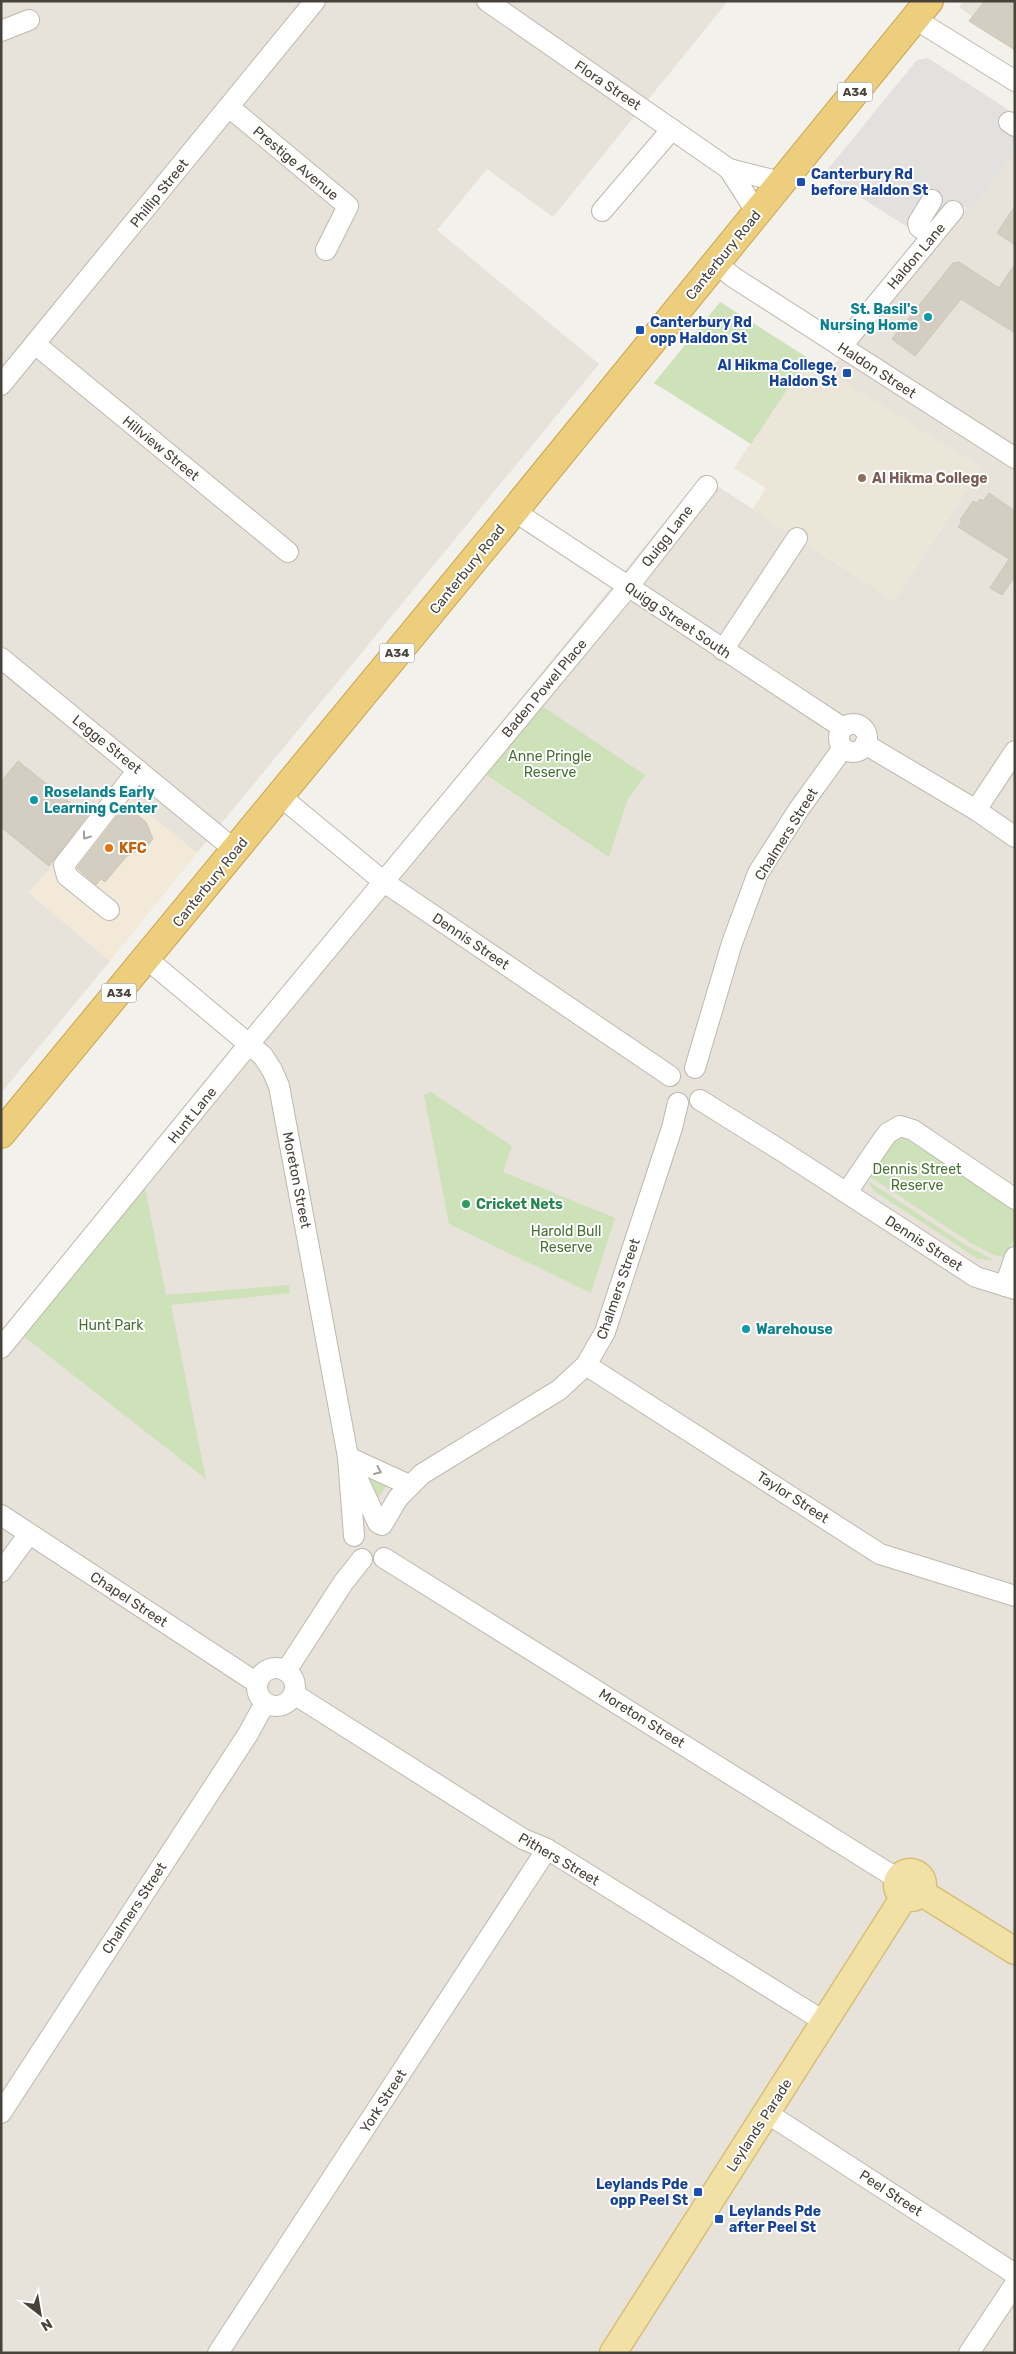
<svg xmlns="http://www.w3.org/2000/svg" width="1016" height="2354" font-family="Rubik,sans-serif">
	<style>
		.residential { fill: #e7e3da }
		.commercial { fill: #f2e9d9 }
		.education { fill: #ebe6d7 }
		.green { fill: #cde2b9 }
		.parking { fill: #e3e1df }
		.building { fill: #d4cec2; stroke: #cec6b6 }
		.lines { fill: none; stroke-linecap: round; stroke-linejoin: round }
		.minor-casing { stroke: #beb9ae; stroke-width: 22 }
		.major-casing { stroke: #d6bf77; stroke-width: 29 }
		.highway-casing { stroke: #cba44e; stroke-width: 30 }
		.minor { stroke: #fff; stroke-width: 20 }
		.major { stroke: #f2e1a5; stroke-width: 26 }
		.highway { stroke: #edce7d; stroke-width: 28 }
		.oneway { stroke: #a3a09c }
		.transit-dot { fill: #1a4fb4; stroke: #fff; stroke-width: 2 }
		.culture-dot { fill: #0f9aa8; stroke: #fff; stroke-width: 2 }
		.education-dot { fill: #8d6e63; stroke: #fff; stroke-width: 2 }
		.food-dot { fill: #e8710a; stroke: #fff; stroke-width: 2 }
		.leisure-dot { fill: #2e9e5b; stroke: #fff; stroke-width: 2 }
		.labels { text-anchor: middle; stroke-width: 4; stroke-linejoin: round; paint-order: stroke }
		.shield { fill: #fff; stroke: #7e7b75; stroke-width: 1 }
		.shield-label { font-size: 12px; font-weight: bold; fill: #47423a }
		.street-label { font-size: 14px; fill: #47423a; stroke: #fff }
		.transit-label { font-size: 14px; font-weight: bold; fill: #164399; stroke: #fff; text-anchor: start }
		.culture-label { font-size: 14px; font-weight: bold; fill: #0d838f; stroke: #fff; text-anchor: start }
		.education-label { font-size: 14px; font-weight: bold; fill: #785e54; stroke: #fff; text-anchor: start }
		.park-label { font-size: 14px; fill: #477233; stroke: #fff }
		.food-label { font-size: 14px; font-weight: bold; fill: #c56008; stroke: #fff; text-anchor: start }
		.leisure-label { font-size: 14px; font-weight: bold; fill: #27864d; stroke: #fff; text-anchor: start }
	</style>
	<rect width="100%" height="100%" fill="#f3f1eb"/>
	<!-- residential -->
	<g class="residential">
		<polygon points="1,1 728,1 553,217 487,169 437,230 599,364 197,853 118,789 29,893 110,961 1,1093"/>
		<polygon points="964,1 1015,1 1015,48 959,7"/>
		<polygon points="1015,150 1015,2353 1,2353 1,1334 702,476 894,601 981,468 828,372"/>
	</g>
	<!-- commercial -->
	<polygon class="commercial" points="118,789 197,853 110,961 29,893"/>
	<!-- education -->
	<polygon class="education" points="808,358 981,468 894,601 753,509 766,488 734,468"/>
	<!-- green -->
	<g class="green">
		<polygon points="720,302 808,358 751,444 654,383"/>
		<polygon points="539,704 645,775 627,801 609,857 482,772"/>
		<polygon points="431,1092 512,1146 503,1172 615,1218 591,1293 449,1224 424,1095"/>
		<polygon points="901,1138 908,1140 1015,1209 1015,1239 1003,1257 993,1255 971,1243 869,1176 894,1141"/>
		<polygon points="868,1181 967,1246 994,1260 978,1259 874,1191"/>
		<polygon points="144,1182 166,1295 289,1285 290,1293 171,1305 206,1479 22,1335"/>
		<polygon points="369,1475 389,1482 377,1500 374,1499"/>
	</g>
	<!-- parking -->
	<polygon class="parking" points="928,58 1015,114 1015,151 970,211 953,199 920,235 824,174 917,60"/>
	<!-- building -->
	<g class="building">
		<polygon points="985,1 1015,1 1015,50 969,21"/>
		<polygon points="1015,206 1015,245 997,233"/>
		<polygon points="959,262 999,288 1015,264 1015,333 961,299 915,356 892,339 953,263"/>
		<polygon points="989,493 1015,511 1015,576 1002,595 990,588 1009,559 958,527 962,522 960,520 973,501 977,503 980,499 983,501"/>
		<polygon points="18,761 87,816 49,866 1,827 1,782"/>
		<polygon points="127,807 146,822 153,839 147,846 127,856 105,882 101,879 96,885 77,868 118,815 120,816"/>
	</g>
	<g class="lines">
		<defs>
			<g id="minor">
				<polyline points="487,1 729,169 781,182"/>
				<polyline points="915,19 1015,81"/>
				<polyline points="1,31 29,20"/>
				<polyline points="229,107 348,206 326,250"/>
				<polyline points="1009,122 1015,126"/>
				<polyline points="729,169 757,213"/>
				<polyline points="602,211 672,129"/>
				<polyline points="932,236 919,227 918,223 932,200"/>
				<polyline points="716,263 733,277 1015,458"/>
				<polyline points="35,344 288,552"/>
				<polyline points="841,347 953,211"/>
				<polyline points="1,385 315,1"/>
				<polyline points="514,511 843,728"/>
				<polyline points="723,650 797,538"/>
				<polyline points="1,658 235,850"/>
				<circle cx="853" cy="738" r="14"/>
				<polyline points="865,744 976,810 1015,837"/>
				<polyline points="280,796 384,882 670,1076"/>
				<polyline points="976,810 1015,751"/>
				<polyline points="109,910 67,876 64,865 138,770"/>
				<polyline points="147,959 263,1056 272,1070 279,1086 348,1457 354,1536"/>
				<polyline points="695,1068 732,943 758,873 799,809 843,748"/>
				<polyline points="700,1100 785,1153 976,1277 1015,1289"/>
				<polyline points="847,1192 884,1138 888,1133 900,1126 913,1130 1015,1199"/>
				<polyline points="1005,1286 1015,1257"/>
				<polyline points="1,1348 249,1044 628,587 707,486"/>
				<polyline points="586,1365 880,1554 1015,1596"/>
				<polyline points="348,1457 409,1485"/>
				<polyline points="354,1471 378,1523"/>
				<polyline points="1,1515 257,1683"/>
				<polyline points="382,1525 398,1498 422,1474 559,1390 586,1365 605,1332 672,1128 678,1103"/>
				<polyline points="384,1558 898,1879"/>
				<polyline points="1,1572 29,1534"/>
				<circle cx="276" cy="1687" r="19"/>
				<polyline points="286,1671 343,1583 362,1559"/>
				<polyline points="294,1694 523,1839 547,1849 825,2022"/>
				<polyline points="1,2113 248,1734 265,1703"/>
				<polyline points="767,2113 1015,2274"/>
				<polyline points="218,2353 547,1849"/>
				<polyline points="969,2353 1015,2284"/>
			</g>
			<g id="major">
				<circle cx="910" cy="1885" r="13"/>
				<polyline points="922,1893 1015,1951"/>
				<polyline points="613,2353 904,1897"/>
			</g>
			<polyline id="highway" points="1,1134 514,511 929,1"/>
		</defs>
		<!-- minor casing -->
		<use href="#minor" class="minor-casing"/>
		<!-- major casing -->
		<use href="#major" class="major-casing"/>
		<!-- highway casing -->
		<use href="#highway" class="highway-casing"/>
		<!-- minor -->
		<use href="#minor" class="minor"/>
		<!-- major -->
		<use href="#major" class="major"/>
		<!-- highway -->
		<use href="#highway" class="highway"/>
	</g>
	<!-- one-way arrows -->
	<defs><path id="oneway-chevron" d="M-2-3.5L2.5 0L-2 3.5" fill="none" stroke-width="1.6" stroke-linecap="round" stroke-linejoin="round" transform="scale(1.25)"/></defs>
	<g class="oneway">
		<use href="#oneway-chevron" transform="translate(86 836) rotate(126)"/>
		<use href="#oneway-chevron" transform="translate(378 1471) rotate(24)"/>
	</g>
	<!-- markers -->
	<g class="transit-dot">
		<rect x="796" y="177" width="10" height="10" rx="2.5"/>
		<rect x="635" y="325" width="10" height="10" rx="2.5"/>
		<rect x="842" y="368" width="10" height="10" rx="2.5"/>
		<rect x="693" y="2187" width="10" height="10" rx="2.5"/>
		<rect x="714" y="2214" width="10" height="10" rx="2.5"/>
	</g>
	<g class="culture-dot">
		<circle cx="928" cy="317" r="5"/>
		<circle cx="34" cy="800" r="5"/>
		<circle cx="746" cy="1329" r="5"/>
	</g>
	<circle class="education-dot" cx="862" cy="478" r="5"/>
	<circle class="food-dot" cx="109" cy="848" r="5"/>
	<circle class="leisure-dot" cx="466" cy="1204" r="5"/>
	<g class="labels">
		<!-- shield labels -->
		<g class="shield">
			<rect x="837.5" y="82.5" width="35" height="19" rx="4"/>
			<rect x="379.5" y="643.5" width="35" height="19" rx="4"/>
			<rect x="101.5" y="983.5" width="35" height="19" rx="4"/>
		</g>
		<g class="shield-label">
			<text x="855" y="96">A34</text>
			<text x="397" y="657">A34</text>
			<text x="119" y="997">A34</text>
		</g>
		<!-- street labels -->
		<g class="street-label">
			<text transform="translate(608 85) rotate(34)" y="5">Flora Street</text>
			<text transform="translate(296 163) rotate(40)" y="5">Prestige Avenue</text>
			<text transform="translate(159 193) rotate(-51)" y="5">Phillip Street</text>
			<text transform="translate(723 255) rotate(-51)" y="5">Canterbury Road</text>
			<text transform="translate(916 256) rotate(-50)" y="5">Haldon Lane</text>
			<text transform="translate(877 370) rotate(33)" y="5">Haldon Street</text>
			<text transform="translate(161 448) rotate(39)" y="5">Hillview Street</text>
			<text transform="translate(667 536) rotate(-52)" y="5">Quigg Lane</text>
			<text transform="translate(467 569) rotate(-51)" y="5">Canterbury Road</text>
			<text transform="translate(678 620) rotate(34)" y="5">Quigg Street South</text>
			<text transform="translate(544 688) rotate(-50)" y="5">Baden Powel Place</text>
			<text transform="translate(107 744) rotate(39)" y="5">Legge Street</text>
			<text transform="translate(786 834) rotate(-58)" y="5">Chalmers Street</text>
			<text transform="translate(210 882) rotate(-51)" y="5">Canterbury Road</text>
			<text transform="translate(471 941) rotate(34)" y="5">Dennis Street</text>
			<text transform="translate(192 1115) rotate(-51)" y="5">Hunt Lane</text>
			<text transform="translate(297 1180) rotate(79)" y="5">Moreton Street</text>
			<text transform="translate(924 1243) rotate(33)" y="5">Dennis Street</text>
			<text transform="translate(618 1289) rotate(-71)" y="5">Chalmers Street</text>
			<text transform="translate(793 1497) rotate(33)" y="5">Taylor Street</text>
			<text transform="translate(129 1599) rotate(33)" y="5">Chapel Street</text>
			<text transform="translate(642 1718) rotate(32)" y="5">Moreton Street</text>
			<text transform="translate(559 1859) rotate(30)" y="5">Pithers Street</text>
			<text transform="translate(134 1908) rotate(-57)" y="5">Chalmers Street</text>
			<text transform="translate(383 2101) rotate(-57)" y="5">York Street</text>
			<text transform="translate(759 2125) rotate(-57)" y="5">Leylands Parade</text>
			<text transform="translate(891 2193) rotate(33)" y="5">Peel Street</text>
		</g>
		<!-- transit labels -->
		<g class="transit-label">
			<text x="811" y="179">Canterbury Rd<tspan x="811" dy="16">before Haldon St</tspan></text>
			<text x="650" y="327">Canterbury Rd<tspan x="650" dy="16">opp Haldon St</tspan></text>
			<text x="837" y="370" text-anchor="end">Al Hikma College,<tspan x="837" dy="16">Haldon St</tspan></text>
			<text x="688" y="2189" text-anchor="end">Leylands Pde<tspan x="688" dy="16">opp Peel St</tspan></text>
			<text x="729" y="2216">Leylands Pde<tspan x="729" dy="16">after Peel St</tspan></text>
		</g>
		<!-- culture labels -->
		<g class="culture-label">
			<text x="918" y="314" text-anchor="end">St. Basil's<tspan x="918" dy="16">Nursing Home</tspan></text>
			<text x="44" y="797">Roselands Early<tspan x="44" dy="16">Learning Center</tspan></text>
			<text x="756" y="1334">Warehouse</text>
		</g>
		<!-- education labels -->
		<g class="education-label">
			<text x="872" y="483">Al Hikma College</text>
		</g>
		<!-- park labels -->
		<g class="park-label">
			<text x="550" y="761">Anne Pringle<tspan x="550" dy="16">Reserve</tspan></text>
			<text x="917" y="1174">Dennis Street<tspan x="917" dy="16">Reserve</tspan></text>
			<text x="566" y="1236">Harold Bull<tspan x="566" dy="16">Reserve</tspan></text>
			<text x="111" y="1330">Hunt Park</text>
		</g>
		<!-- food labels -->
		<g class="food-label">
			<text x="119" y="853">KFC</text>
		</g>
		<!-- leisure labels -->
		<g class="leisure-label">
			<text x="476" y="1209">Cricket Nets</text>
		</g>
	</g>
	<!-- border -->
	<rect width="1016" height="2354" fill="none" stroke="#47423a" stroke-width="5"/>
	<!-- north arrow -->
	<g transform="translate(40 2314) rotate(149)" stroke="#ffffff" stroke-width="4" paint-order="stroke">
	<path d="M0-4L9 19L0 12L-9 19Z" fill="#47423a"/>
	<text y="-8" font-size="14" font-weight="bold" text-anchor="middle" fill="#47423a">N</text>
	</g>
</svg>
